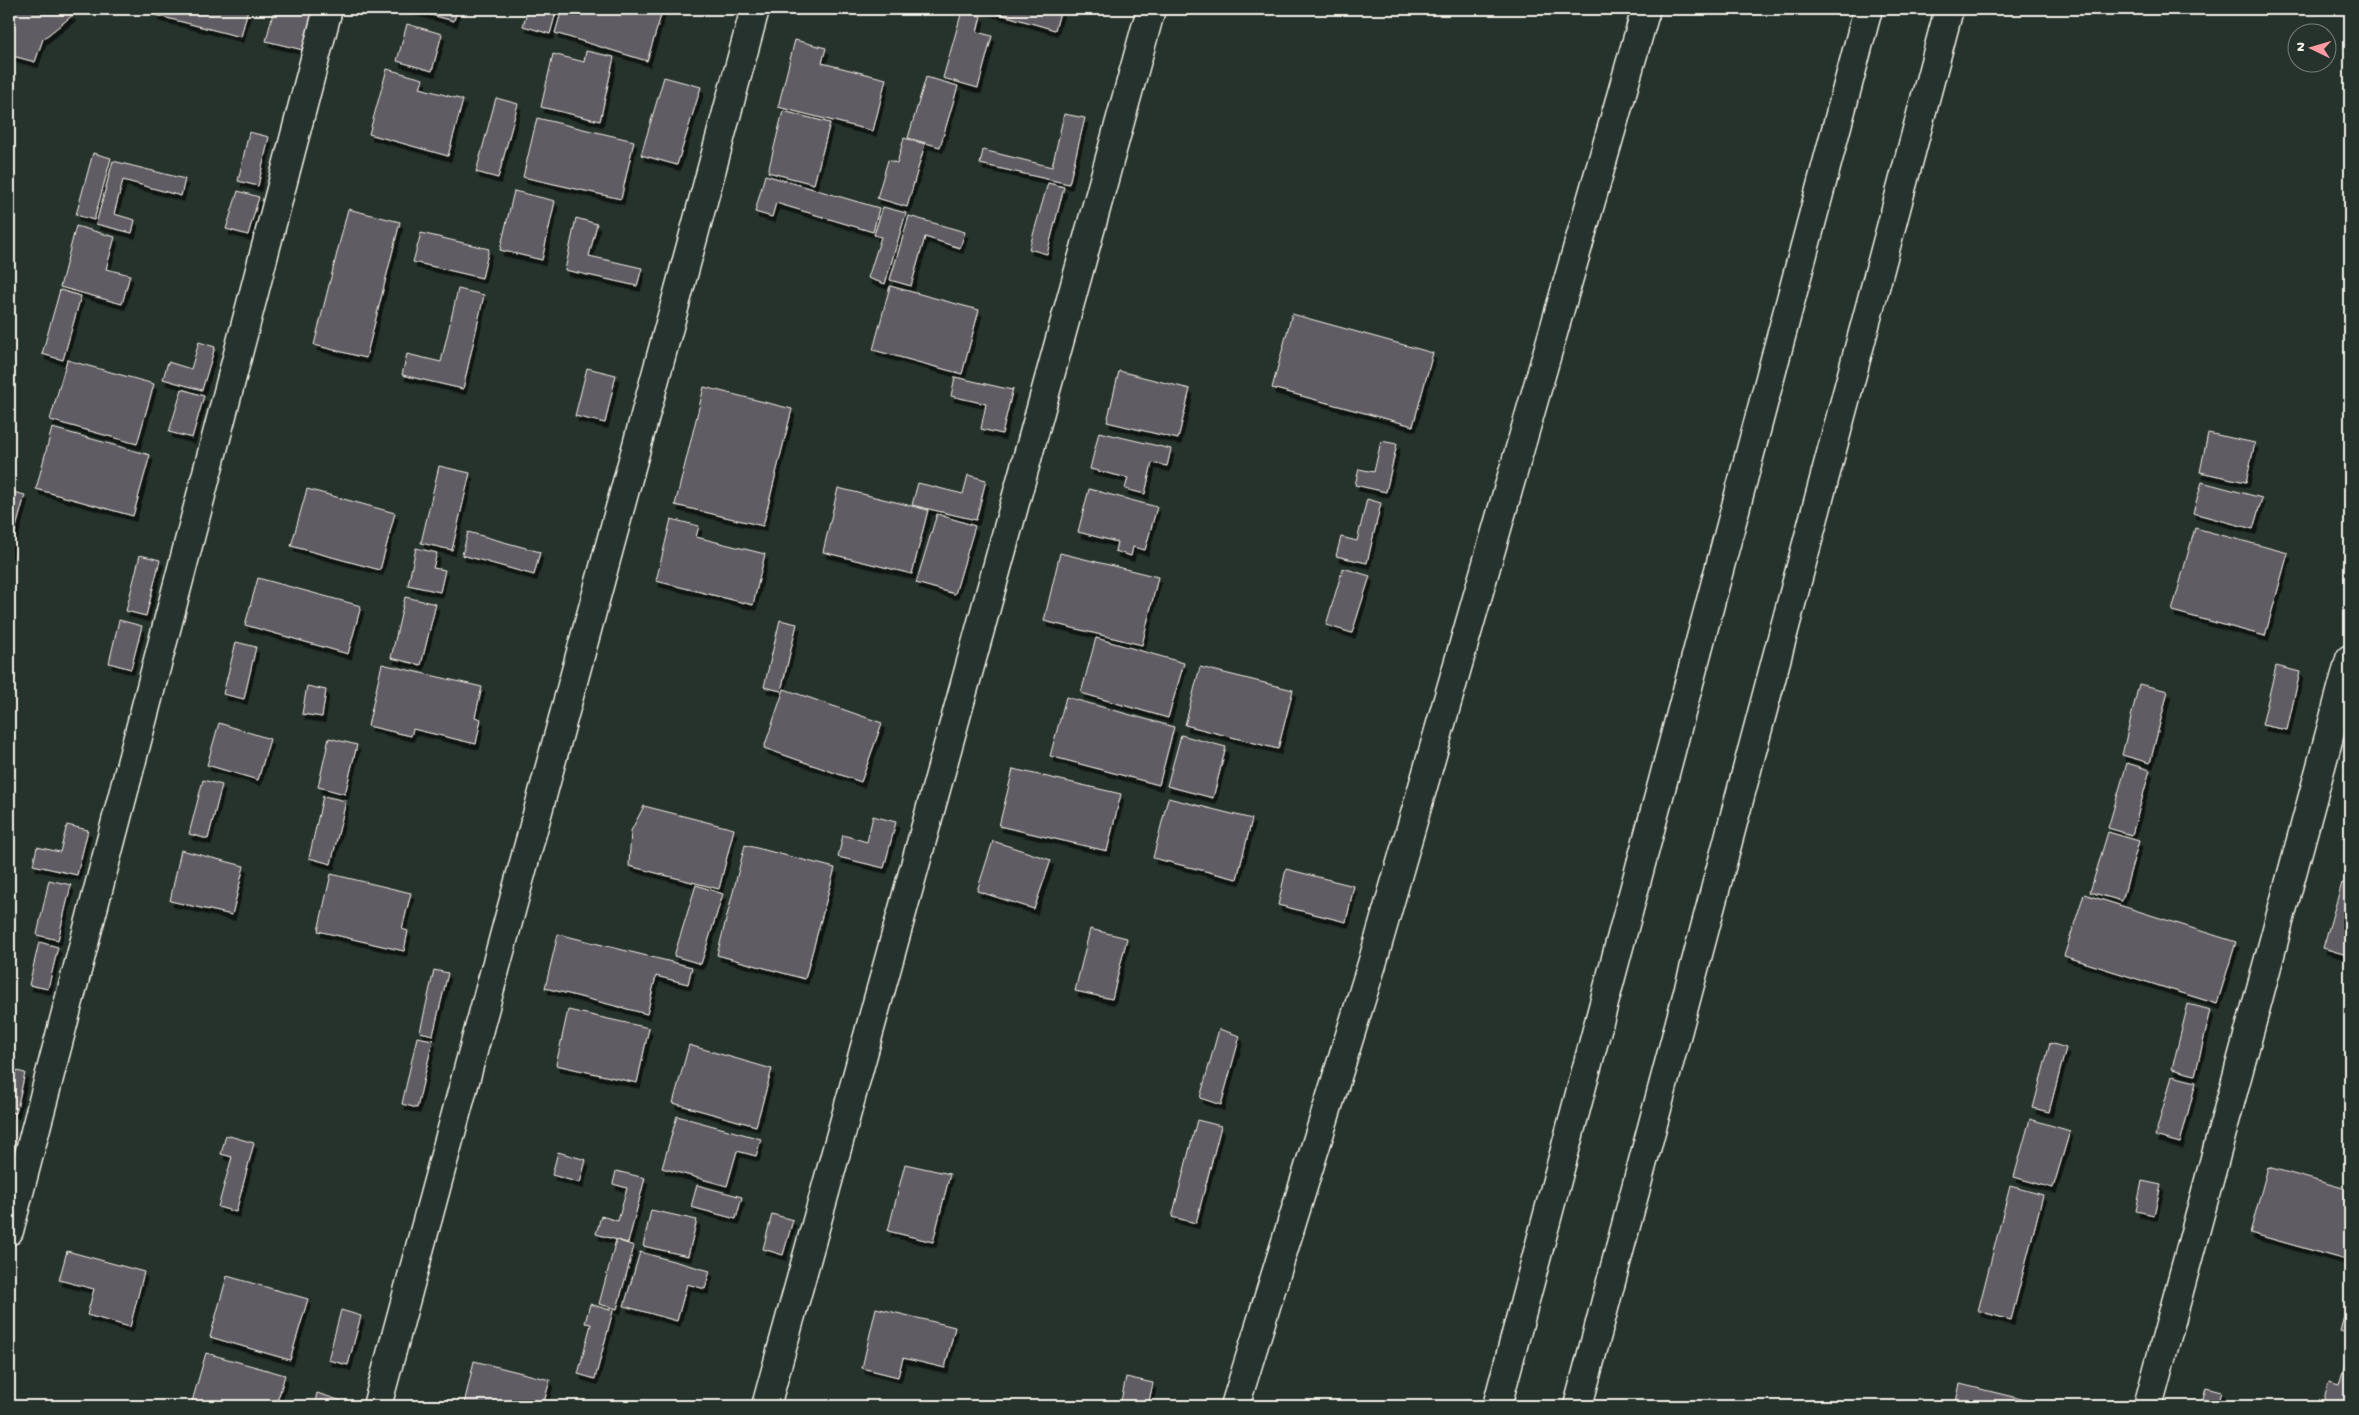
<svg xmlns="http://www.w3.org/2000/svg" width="2359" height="1415" font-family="'Gochi Hand',sans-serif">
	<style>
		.building { fill: #605b64; stroke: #f4f1e8; filter: url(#shadow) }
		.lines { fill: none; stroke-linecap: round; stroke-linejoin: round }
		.minor-casing { stroke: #f4f1e8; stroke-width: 31 }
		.major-casing { stroke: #f4f1e8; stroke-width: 31 }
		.minor { stroke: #26332d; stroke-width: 28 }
		.major { stroke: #26332d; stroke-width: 28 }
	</style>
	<defs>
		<filter id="shadow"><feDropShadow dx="3" dy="5.5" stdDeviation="0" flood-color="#0009"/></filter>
	</defs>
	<rect width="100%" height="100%" fill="#26332d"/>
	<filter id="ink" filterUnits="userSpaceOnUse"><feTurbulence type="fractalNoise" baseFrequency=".02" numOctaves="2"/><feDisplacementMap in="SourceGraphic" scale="10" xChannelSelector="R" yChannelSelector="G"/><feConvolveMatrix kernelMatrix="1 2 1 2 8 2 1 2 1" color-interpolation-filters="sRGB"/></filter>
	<g filter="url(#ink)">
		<!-- building -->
		<g class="building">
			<polygon points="9,9 51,9 73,15 43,39 35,62 9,55"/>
			<polygon points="156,9 248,9 241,37 155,15"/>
			<polygon points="274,9 313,9 303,50 266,41"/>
			<polygon points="409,9 457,9 454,21"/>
			<polygon points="528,9 557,9 550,34 523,26"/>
			<polygon points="562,9 663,9 647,61 555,33"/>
			<polygon points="982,9 1061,9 1055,30"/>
			<polygon points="962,11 981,16 977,32 992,36 978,88 943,78"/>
			<polygon points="407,24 442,34 432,71 397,61"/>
			<polygon points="795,40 826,48 822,63 886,79 873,131 778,107"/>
			<polygon points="586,51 614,57 600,121 541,107 553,54 584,62"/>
			<polygon points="387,69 423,79 420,88 463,100 448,156 369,134"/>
			<polygon points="664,77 701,87 677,165 641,155"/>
			<polygon points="926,77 958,86 940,147 908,138"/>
			<polygon points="496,98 518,104 498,178 476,172"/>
			<polygon points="783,111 830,123 814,184 768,172"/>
			<polygon points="1064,114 1085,118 1069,184 980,164 983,150 1052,167"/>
			<polygon points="537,118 634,141 621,199 523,177"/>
			<polygon points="249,132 269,137 258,186 238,181"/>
			<polygon points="904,138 925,144 907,207 877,198 888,160 897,163"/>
			<polygon points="93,153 111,158 94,220 76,215"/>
			<polygon points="113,161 185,179 181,196 123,180 114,214 135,220 132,233 96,224"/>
			<polygon points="765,175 879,208 873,232 776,203 772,217 755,212"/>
			<polygon points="1048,183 1064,187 1047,254 1029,249"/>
			<polygon points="238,191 259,197 248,235 226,229"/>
			<polygon points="514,191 555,201 542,260 500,250"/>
			<polygon points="883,207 906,213 885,284 868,278 881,237 874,235"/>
			<polygon points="348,209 400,222 366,358 314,345"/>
			<polygon points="909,216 965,232 960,248 925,237 911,286 890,280"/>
			<polygon points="576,218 597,224 589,256 642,268 637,286 565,270"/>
			<polygon points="76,226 115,237 106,269 130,275 122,304 60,287"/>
			<polygon points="421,233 489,249 482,278 413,262"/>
			<polygon points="890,286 979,310 962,374 873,350"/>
			<polygon points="458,289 484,295 463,389 402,375 407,354 441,362"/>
			<polygon points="60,290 81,296 63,360 42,354"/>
			<polygon points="1292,314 1433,353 1413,426 1272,388"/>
			<polygon points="199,342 215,347 202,390 163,379 168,362 191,369"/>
			<polygon points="67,360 154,384 137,444 50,420"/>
			<polygon points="587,368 616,375 605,423 575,416"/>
			<polygon points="1119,371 1190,389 1178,439 1107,422"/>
			<polygon points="955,377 1012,390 1013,388 1002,434 981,429 986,404 951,396"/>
			<polygon points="704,387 792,409 763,526 675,505"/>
			<polygon points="182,389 204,396 192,438 169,432"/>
			<polygon points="52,428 150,455 133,516 36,489"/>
			<polygon points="1099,432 1171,449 1167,466 1152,463 1145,494 1125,489 1128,478 1090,469"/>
			<polygon points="2208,433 2255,443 2246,482 2200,472"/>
			<polygon points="1381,441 1397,444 1386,492 1355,485 1359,469 1374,472"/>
			<polygon points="439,466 470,473 452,550 421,543"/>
			<polygon points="968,475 986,480 976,520 912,505 918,483 963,494"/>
			<polygon points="2202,482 2262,498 2253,529 2193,513"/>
			<polygon points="838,488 928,510 912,574 823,552"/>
			<polygon points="307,489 395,513 380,570 291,546"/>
			<polygon points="1089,489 1157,507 1145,550 1133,547 1131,556 1115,551 1117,542 1078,532"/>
			<polygon points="9,491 25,495 9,553"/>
			<polygon points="1367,499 1381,503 1367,563 1336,556 1341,537 1357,541"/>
			<polygon points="937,514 975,526 955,594 916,583"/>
			<polygon points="671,519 699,526 696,537 765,554 753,605 656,581"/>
			<polygon points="2195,528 2288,553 2265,636 2172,611"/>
			<polygon points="468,532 540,552 534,575 462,555"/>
			<polygon points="416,548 437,553 433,568 445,570 440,592 408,585"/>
			<polygon points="1060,553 1158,577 1142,645 1044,621"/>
			<polygon points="140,555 160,560 146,616 126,611"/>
			<polygon points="1343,568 1370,576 1352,633 1326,625"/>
			<polygon points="258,578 361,606 348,654 245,625"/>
			<polygon points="405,597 436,604 421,665 391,658"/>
			<polygon points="119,620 142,626 131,669 109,663"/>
			<polygon points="780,620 797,624 781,691 764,687"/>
			<polygon points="1096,638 1184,663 1168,718 1081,693"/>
			<polygon points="236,642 256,647 244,699 223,694"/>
			<polygon points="382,664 482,687 475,717 481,719 476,744 413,729 411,736 368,726"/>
			<polygon points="2276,666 2300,672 2287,730 2262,725"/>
			<polygon points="1200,667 1293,690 1278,749 1185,725"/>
			<polygon points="2139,684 2168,691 2150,763 2122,755"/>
			<polygon points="307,686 326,690 322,717 302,714"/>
			<polygon points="784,689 882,723 861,782 764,748"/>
			<polygon points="1066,697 1174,727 1159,785 1050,756"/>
			<polygon points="219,723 270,739 258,780 207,765"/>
			<polygon points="1181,735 1226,747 1213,798 1167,786"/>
			<polygon points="329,738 357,745 345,794 318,787"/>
			<polygon points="2127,763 2150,770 2132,835 2108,828"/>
			<polygon points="1013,769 1121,794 1107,851 999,826"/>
			<polygon points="203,780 222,785 208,839 189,834"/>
			<polygon points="323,796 346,801 331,864 309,858"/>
			<polygon points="1168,798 1252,819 1237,879 1153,858"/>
			<polygon points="644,806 734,829 719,889 629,866 631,831"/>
			<polygon points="873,816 896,822 884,868 838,857 843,835 867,842"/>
			<polygon points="67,825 88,830 77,875 33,865 37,847 60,852"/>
			<polygon points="2108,832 2139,841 2122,901 2090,892"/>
			<polygon points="993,841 1051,860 1034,909 977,891"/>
			<polygon points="745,845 835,868 805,979 717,955"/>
			<polygon points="181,850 244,866 232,915 170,901"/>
			<polygon points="1286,869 1354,886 1346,922 1278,905"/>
			<polygon points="331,874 411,893 402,929 408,931 404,951 318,931"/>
			<polygon points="49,880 71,885 58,940 37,935"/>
			<polygon points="2342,883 2350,885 2350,956 2323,948"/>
			<polygon points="696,885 723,894 701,964 674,956"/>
			<polygon points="2084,894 2236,942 2217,1004 2064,956"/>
			<polygon points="1090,929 1127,938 1112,999 1075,991"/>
			<polygon points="558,934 692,967 688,984 656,976 647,1014 545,988"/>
			<polygon points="39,942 58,947 48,989 29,985"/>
			<polygon points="434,970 448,973 433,1035 420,1032"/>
			<polygon points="2188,1004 2211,1010 2195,1075 2172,1069"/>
			<polygon points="568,1010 649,1028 637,1083 556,1065"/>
			<polygon points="1219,1029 1240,1036 1221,1105 1200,1098"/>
			<polygon points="417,1037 433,1040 417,1108 402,1104"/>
			<polygon points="2050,1043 2066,1048 2049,1112 2033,1108"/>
			<polygon points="689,1045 772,1069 756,1126 673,1103"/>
			<polygon points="9,1069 25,1073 16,1113 9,1112"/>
			<polygon points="2172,1076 2196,1082 2180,1143 2155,1136"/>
			<polygon points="677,1116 761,1139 756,1156 737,1151 727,1186 662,1168"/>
			<polygon points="2030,1119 2070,1131 2053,1188 2014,1177"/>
			<polygon points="1197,1120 1221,1126 1196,1223 1172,1217"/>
			<polygon points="226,1135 254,1143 236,1212 218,1207 232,1157 221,1154"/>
			<polygon points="558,1152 586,1160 580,1183 552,1175"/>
			<polygon points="905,1164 950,1174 933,1242 888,1231"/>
			<polygon points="2268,1167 2350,1190 2350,1261 2250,1233"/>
			<polygon points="616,1171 645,1178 628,1243 596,1234 601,1216 618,1221 627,1188 613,1184"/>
			<polygon points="2142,1181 2161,1185 2154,1215 2136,1211"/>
			<polygon points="697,1185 742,1197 736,1219 691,1207"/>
			<polygon points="2010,1186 2043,1195 2011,1320 1978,1311"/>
			<polygon points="651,1210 697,1220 688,1256 643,1246"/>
			<polygon points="772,1214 793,1220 783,1255 763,1249"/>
			<polygon points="616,1240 634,1246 617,1309 599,1304"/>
			<polygon points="67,1251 144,1272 130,1327 87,1315 94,1289 59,1280"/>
			<polygon points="640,1252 710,1271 705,1289 687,1284 677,1321 624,1306"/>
			<polygon points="227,1276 308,1299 290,1360 210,1337"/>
			<polygon points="590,1304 613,1311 595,1379 578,1374 591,1324 585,1323"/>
			<polygon points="876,1308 955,1327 945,1368 903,1358 898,1377 862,1368"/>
			<polygon points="341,1310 361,1316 348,1365 328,1360"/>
			<polygon points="2345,1313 2350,1314 2350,1334 2340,1331"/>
			<polygon points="2350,1346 2350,1406 2322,1406 2329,1382 2339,1385"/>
			<polygon points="206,1353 285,1375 276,1406 191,1405"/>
			<polygon points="474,1361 550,1380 543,1406 474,1406 464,1404"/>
			<polygon points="1126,1377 1153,1383 1148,1406 1120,1406"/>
			<polygon points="1960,1384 2050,1406 1955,1406"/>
			<polygon points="2206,1387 2221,1391 2217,1406 2201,1406"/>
			<polygon points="317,1393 342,1401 340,1406 314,1406"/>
		</g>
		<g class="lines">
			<defs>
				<g id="minor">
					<polyline points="9,1231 328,9"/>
					<polyline points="377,1406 755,9"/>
					<polyline points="766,1406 1151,9"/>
					<polyline points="1235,1406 1372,964 1646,9"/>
					<polyline points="2148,1406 2350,659"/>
				</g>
				<g id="major">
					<polyline points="1497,1406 1868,9"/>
					<polyline points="1578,1406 1949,9"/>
				</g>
			</defs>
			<!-- minor casing -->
			<use href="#minor" class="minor-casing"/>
			<!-- major casing -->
			<use href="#major" class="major-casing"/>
			<!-- minor -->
			<use href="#minor" class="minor"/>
			<!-- major -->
			<use href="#major" class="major"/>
		</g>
	</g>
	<!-- margin -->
	<rect width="2359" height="1415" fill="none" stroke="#26332d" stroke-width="30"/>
	<rect x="15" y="15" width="2329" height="1385" fill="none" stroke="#f4f1e8" stroke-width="2" filter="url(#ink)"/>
	<!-- north arrow -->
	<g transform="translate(2312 48) rotate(275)"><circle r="24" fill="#26332d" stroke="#787f78"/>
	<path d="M0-4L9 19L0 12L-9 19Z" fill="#ff9aa2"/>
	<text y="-8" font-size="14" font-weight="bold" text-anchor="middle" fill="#f4f1e8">N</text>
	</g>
</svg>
